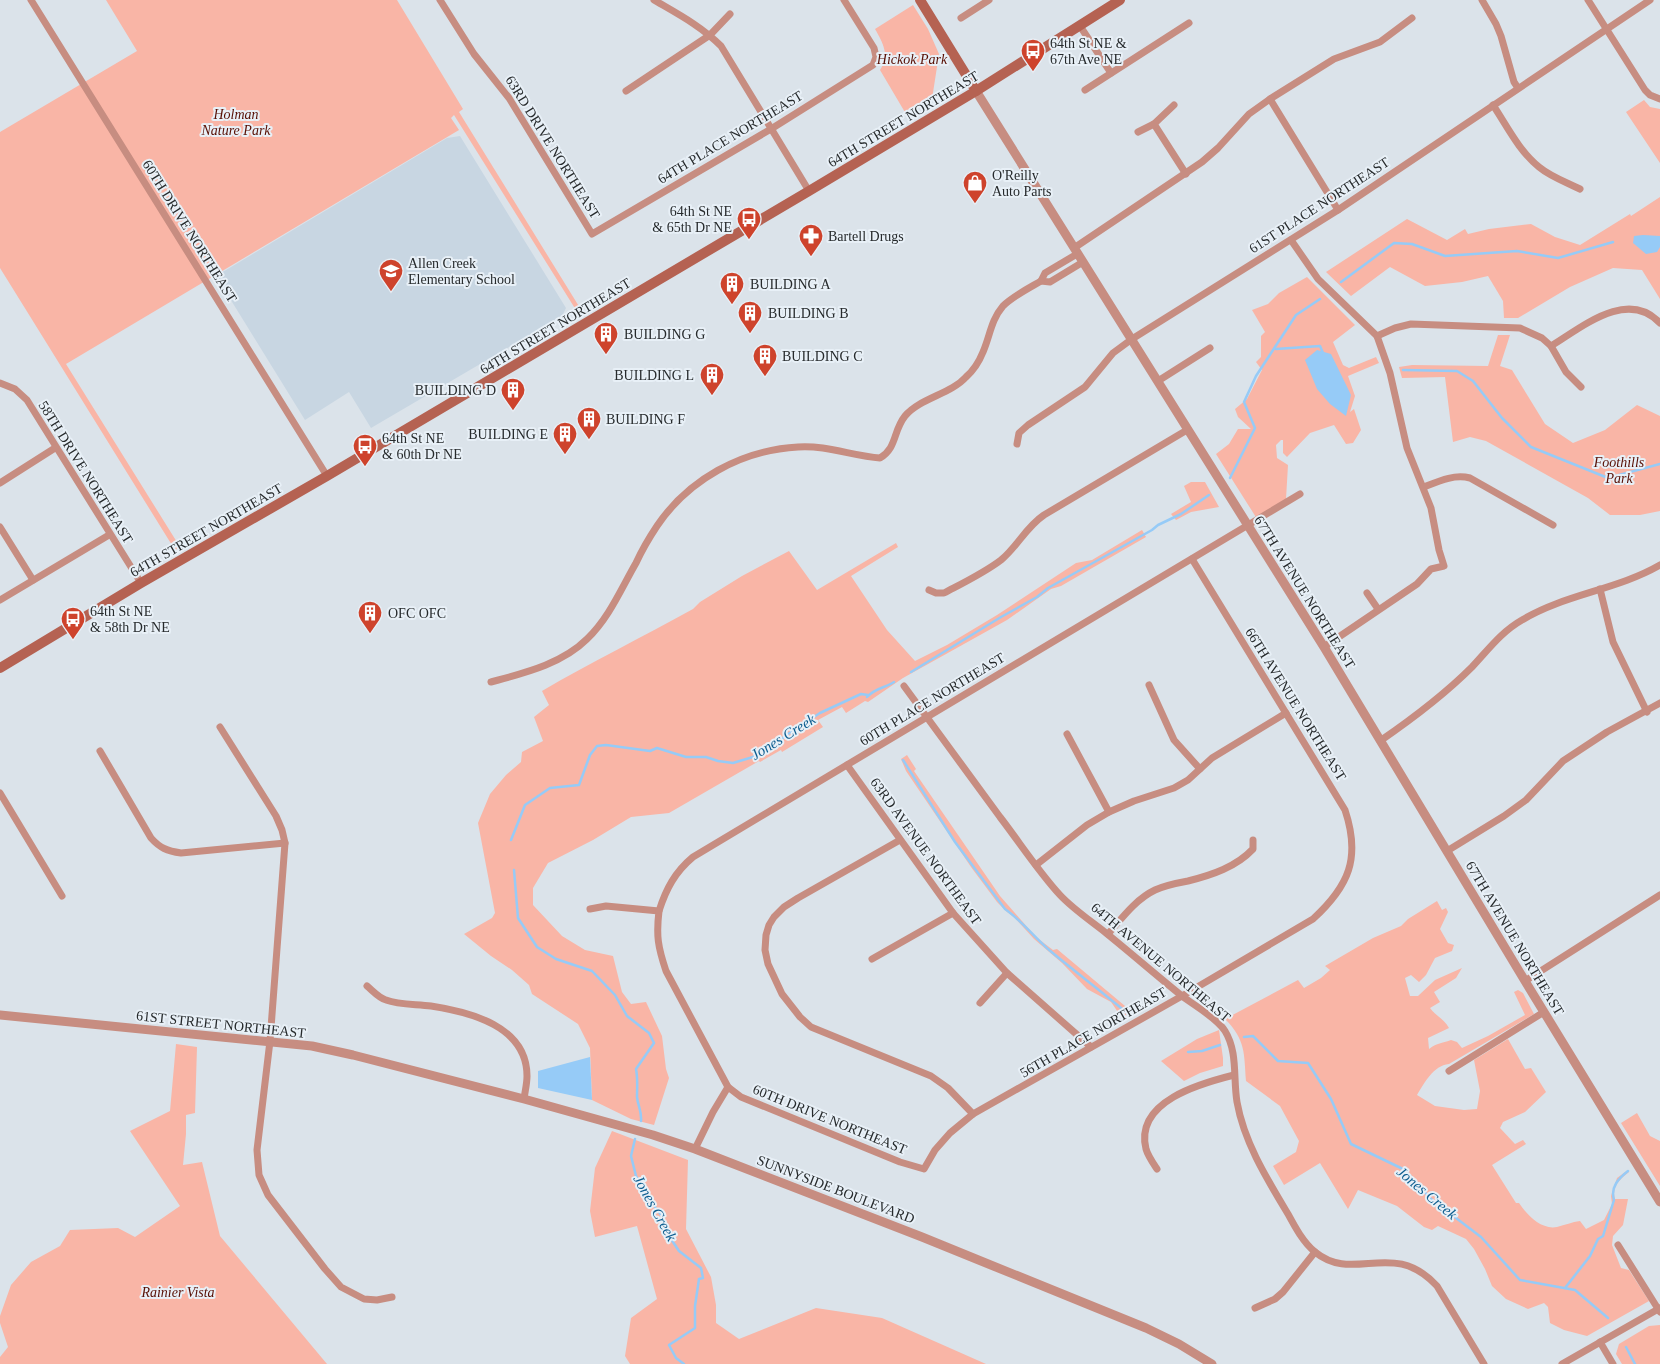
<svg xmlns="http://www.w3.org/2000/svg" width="1660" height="1364" font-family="Georgia,serif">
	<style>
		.built { fill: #c8d6e2 }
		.green { fill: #f9b5a6 }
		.water { fill: #96cbf7 }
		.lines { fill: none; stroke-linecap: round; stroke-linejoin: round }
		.stream { stroke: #96cbf7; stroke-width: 2.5 }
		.minor { stroke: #c78d81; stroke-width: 7 }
		.tertiary { stroke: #c78d81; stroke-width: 9 }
		.secondary { stroke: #b56252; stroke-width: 10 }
		.labels { text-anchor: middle; stroke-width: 4; stroke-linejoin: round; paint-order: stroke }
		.poi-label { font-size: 14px; fill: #262a2c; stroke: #e8f0f7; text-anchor: start }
		.park-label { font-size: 14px; font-style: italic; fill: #580f04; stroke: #e8f0f7 }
		.street-label { font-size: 14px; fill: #262a2c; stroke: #e8f0f7 }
		.water-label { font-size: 15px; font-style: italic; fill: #0d5d8f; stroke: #e8f0f7 }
	</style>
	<rect width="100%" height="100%" fill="#dbe3ea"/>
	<!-- built -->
	<polygon class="built" points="460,136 566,308 562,316 371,428 349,392 305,420 216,276 447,138"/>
	<!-- green -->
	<g class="green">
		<polygon points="106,0 397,0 463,109 459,112 580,308 576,310 454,115 451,118 459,130 66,364 180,547 175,550 0,268 0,132 137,51"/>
		<path d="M913 5 928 29 939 54 932 99 906 114 880 70C890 55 883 43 875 29Z"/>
		<polygon points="1644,100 1650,107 1660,109 1660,163 1626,112"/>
		<polygon points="1660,197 1660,299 1642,270 1613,268 1570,287 1518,318 1504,318 1503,301 1488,276 1462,282 1425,286 1390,267 1351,296 1326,272 1407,219 1447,240 1465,229 1468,234 1489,229 1531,224 1555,237 1580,245 1630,214 1631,216"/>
		<polygon points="1307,277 1355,325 1333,342 1343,365 1349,368 1376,357 1379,363 1348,376 1355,396 1350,412 1354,409 1361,430 1353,443 1346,444 1334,425 1310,433 1287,457 1283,453 1283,440 1281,440 1276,445 1277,458 1288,465 1286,499 1259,522 1216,454 1229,444 1238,429 1251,429 1238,417 1235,409 1247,399 1262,370 1256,362 1261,357 1261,336 1265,332 1252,310 1268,304 1279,293"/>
		<polygon points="1498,335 1510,335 1500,366 1512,370 1545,424 1573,443 1605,430 1637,405 1660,416 1660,511 1640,515 1610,515 1588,498 1486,441 1470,437 1453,442 1445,377 1402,378 1399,367 1412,365 1488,366"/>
		<polygon points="1191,482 1205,482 1219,507 1191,512 1176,520 1171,514 1191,502 1184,486"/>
		<path d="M1142 530 1146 537 1061 586 1051 589 1007 620 903 678 868 702 865 701 846 713 842 707 818 720 823 727 782 752 781 750 760 762 759 761 669 813 631 817 593 840 548 863 533 888V905L562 936 585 950 613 956 622 992 631 1004 646 1002 662 1036 666 1069 669 1078 654 1125 631 1119 592 1100 590 1048 578 1024 532 994 529 985 512 970 491 956 464 934 492 918 495 913 478 823 490 794 506 775 521 762 522 752 543 741 534 717 549 705 542 691C591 662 643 637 693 609L700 602 742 576 789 551 817 590 896 543 898 547 851 576 887 630 915 661 947 645 997 615 1076 563 1092 560Z"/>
		<polygon points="907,755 916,769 914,771 1000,896 1036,937 1053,950 1057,949 1131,1011 1122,1018 1111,1002 1087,989 1062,963 1034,939 1014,917 1007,912 997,902 971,867 906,771 901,759"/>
		<path d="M1437 901 1442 910 1446 908 1448 912 1440 929 1448 943 1454 945 1452 951 1435 958 1426 975 1419 982 1411 975 1405 978 1410 996H1418L1435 980 1462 968 1456 978 1434 992 1440 1002 1430 1008C1436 1016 1444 1019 1449 1028L1428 1038 1429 1049C1438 1042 1441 1044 1451 1040L1457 1042 1462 1048 1488 1036 1525 1015 1514 992 1518 990 1523 993 1534 1014 1449 1064C1433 1066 1425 1082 1417 1095L1435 1106 1464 1110 1477 1109 1480 1091 1474 1060 1508 1039 1525 1069 1531 1068 1546 1092 1525 1112 1503 1122 1500 1128 1515 1144 1523 1140 1526 1144 1492 1165 1516 1203H1519C1527 1215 1541 1230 1557 1227 1565 1225 1572 1222 1580 1221L1586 1229 1604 1220 1612 1204 1611 1196 1617 1178 1628 1170 1629 1172C1620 1179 1611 1187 1615 1199H1628L1623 1225 1613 1236 1612 1245 1621 1268 1629 1270 1649 1301 1587 1336 1564 1330 1550 1323 1548 1307 1544 1303 1528 1309 1506 1299 1492 1286 1485 1269 1474 1249 1466 1239 1438 1226 1432 1230 1424 1227 1397 1206 1358 1190 1348 1209 1320 1163 1284 1185 1273 1166 1296 1152 1299 1141 1280 1106 1246 1081C1244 1054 1246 1040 1225 1019L1298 980 1304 988 1321 978 1330 970 1325 966 1373 938 1401 926 1408 919Z"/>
		<polygon points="1219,1030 1223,1058 1223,1066 1200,1073 1184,1081 1161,1061 1197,1039"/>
		<polygon points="176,1044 197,1047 195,1113 186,1115 186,1134 183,1165 202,1162 220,1236 327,1364 0,1364 0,1357 8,1347 0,1323 0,1316 11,1285 31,1262 60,1246 70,1230 118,1228 135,1237 180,1206 130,1131 170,1111"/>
		<polygon points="1637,1113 1650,1136 1660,1141 1660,1186 1621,1123"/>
		<polygon points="612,1131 688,1160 686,1229 711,1277 716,1305 716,1323 739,1339 816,1308 882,1318 986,1364 630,1364 625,1356 631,1318 657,1299 637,1226 595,1237 590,1211 595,1168"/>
		<polygon points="1660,1325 1660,1364 1622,1364 1616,1354 1619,1344 1649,1326"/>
	</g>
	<!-- water -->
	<g class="water">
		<polygon points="1643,235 1660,236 1660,247 1657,252 1646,254 1633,243 1634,236"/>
		<polygon points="1317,350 1331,354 1351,395 1346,416 1330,404 1317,389 1305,360"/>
		<polygon points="590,1057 592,1100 538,1088 538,1071"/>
	</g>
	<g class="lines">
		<!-- stream -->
		<g class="stream">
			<polyline points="1341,282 1394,243 1412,244 1445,256 1517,251 1558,258 1613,242"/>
			<polyline points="1276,349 1320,346 1323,353"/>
			<polyline points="1403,370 1457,371 1473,381 1502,418 1531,447 1608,478 1660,464"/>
			<polyline points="1230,478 1255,428 1244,402 1256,376 1296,315 1320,299"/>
			<polyline points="911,672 1001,617 1037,597 1048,588 1152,530 1158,525 1181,514 1209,495"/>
			<path d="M867 697C875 688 885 688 894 682"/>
			<path d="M903 760 955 842 1005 909C1021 920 1033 936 1048 949 1074 971 1101 991 1127 1013"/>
			<polyline points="511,840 525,805 550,788 579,785 590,755 597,746 606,745 650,751 657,748 686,757 706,757 718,761 733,763 753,757 768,747 779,742 785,736 820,713 861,694 868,695"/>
			<path d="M514 870 518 918 537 947 556 959 592 971 615 995 627 1016 649 1033 654 1043 636 1069C638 1079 637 1088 637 1097 638 1106 642 1112 641 1121"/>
			<polyline points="1244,1037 1253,1036 1278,1061 1308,1063 1331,1099 1351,1144 1405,1170 1431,1199 1481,1237 1520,1280 1575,1290 1608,1318"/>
			<polyline points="1188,1052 1202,1051 1220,1045"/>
			<polyline points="635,1139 631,1156 636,1176 651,1202 662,1216 665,1230 679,1251 701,1268 703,1278 699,1279 695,1306 695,1328 669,1345 676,1358 684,1364"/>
			<path d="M1565 1288 1590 1256 1598 1239 1603 1236 1614 1200C1610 1187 1619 1178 1628 1171"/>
			<polyline points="1626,1347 1635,1364"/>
		</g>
		<!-- minor -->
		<g class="minor">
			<polyline points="31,0 327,476"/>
			<polyline points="440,0 474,54 509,98 592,234 771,129 873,65 876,57 874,48 844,0"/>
			<path d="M654 0C678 14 701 26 721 46L809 191"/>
			<polyline points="1482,0 1496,24 1501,36 1514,82 1518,88"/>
			<polyline points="1588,0 1645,90 1650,95 1660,99"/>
			<polyline points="961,18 989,0"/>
			<polyline points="1080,26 1111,73"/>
			<polyline points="1085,90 1189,23"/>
			<polyline points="626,91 710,35 730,14"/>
			<polyline points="1270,99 1338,210"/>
			<path d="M1493 105C1507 126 1519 151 1539 167 1551 177 1566 182 1580 189"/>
			<polyline points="1154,124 1186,174"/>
			<polyline points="1138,132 1154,124 1174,105"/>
			<polyline points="1291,240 1318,279 1377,336 1390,373 1407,448 1431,508 1439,550 1444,566 1431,569 1417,584 1324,647"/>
			<polyline points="1074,248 1202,162 1218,148 1249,114 1270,99 1334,59 1380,42 1412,18"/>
			<polyline points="1077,254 1045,273 1041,281 1050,282 1083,262"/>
			<path d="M1377 336 1395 328 1411 324 1520 328 1542 338 1551 346C1581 328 1627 288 1660 323"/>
			<polyline points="1551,346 1566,372 1581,387"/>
			<polyline points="1158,381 1210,348"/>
			<polyline points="0,383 15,389 27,400 141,583"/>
			<polyline points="1017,444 1019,433 1028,425 1085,387 1113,353 1132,339 1338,210 1650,0"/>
			<polyline points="0,483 55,448"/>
			<path d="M1424 487C1439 481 1454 474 1470 478L1553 525"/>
			<polyline points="0,527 33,580"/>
			<polyline points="1600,589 1613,642 1647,712"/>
			<path d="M929 590 936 593H944C963 583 984 573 1001 560 1017 547 1026 527 1044 515L1187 430"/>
			<polyline points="1367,593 1378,609"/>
			<polyline points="0,600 109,535"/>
			<path d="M491 682C524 673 562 664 587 639 609 618 621 589 636 563 642 550 649 538 657 526 688 480 741 450 798 447 826 445 853 456 880 458 897 448 893 431 905 416 920 398 951 394 966 377 974 370 979 362 983 352 990 336 991 320 1003 306 1013 296 1029 288 1041 281"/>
			<polyline points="1149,685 1174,740 1200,769"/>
			<path d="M904 686C936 730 968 773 1000 817 1020 843 1038 871 1060 895 1073 909 1091 921 1106 933 1132 954 1156 975 1182 996 1195 1006 1217 1018 1225 1031 1238 1052 1233 1078 1237 1102 1244 1142 1267 1179 1288 1214 1295 1227 1303 1242 1315 1252 1354 1284 1393 1238 1437 1286L1484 1364"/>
			<polyline points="220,727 276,816 282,830 285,843 270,1041 257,1150 259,1175 268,1195 325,1269 341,1287 364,1299 377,1300 392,1297"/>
			<polyline points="1067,734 1109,812"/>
			<path d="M1380 741C1412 719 1444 695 1472 667 1488 650 1501 632 1522 620 1565 594 1617 590 1660 565"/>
			<path d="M100 751 151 838C160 848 167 851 181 853L285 843"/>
			<polyline points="847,765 953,913 1007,973 1091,1047"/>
			<polyline points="0,793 62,896"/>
			<polyline points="900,840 798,898 784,907 774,917 769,925 766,935 765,950 768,964 782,994 800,1017 811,1027 931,1076 948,1088 973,1114"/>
			<polyline points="1447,851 1504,816 1526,800 1563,761 1607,732 1660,703"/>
			<polyline points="1036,865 1087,825 1109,812 1134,801 1174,788 1188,780 1212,758 1286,713"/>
			<path d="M590 909 606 906 659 911C666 889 675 872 693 857L1300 494"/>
			<path d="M659 911C656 936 658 947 666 971L728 1087 741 1097 900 1162 924 1169 935 1150 950 1133 973 1114 1182 996 1313 919C1349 886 1361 858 1345 810L1192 559"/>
			<path d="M1108 934C1122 918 1136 899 1155 890 1166 885 1177 883 1188 881 1212 875 1236 867 1253 849V840"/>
			<polyline points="872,959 953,913"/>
			<polyline points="1525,981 1660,895"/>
			<path d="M367 986C373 991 379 998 386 1000 399 1005 417 1004 431 1006 470 1012 527 1026 527 1076 527 1084 525 1091 524 1099"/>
			<polyline points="980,1003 1007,973"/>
			<polyline points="1449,1071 1544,1012"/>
			<polyline points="695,1149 713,1112 728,1087"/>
			<path d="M1157 1169C1153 1163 1148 1156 1146 1149 1134 1101 1202 1083 1234 1075"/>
			<polyline points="1618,1245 1660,1312"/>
			<polyline points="1255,1308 1275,1299 1283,1292 1315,1252"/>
			<polyline points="1600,1342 1613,1364"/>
			<polyline points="1562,1364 1660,1308"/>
		</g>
		<!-- tertiary -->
		<g class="tertiary">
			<polyline points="976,91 1324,647 1525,981 1660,1202"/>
			<polyline points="0,1015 312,1046 353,1055 524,1099 653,1135 695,1149 922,1237 1146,1328 1179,1344 1212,1364"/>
		</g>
		<!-- secondary -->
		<g class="secondary">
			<polyline points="920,0 976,91"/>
			<polyline points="0,668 141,583 327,476 809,191 976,91 1120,0"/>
		</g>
	</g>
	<!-- icons -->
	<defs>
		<symbol id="bus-pin" viewBox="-11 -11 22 30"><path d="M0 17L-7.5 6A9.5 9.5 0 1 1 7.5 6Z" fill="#ce432c" stroke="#e8f0f7"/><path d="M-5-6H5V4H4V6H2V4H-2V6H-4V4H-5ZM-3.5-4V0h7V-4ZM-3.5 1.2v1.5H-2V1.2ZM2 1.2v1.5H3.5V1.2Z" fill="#fff"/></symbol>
		<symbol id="shop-pin" viewBox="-11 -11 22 30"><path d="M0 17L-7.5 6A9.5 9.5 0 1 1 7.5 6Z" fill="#ce432c" stroke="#e8f0f7"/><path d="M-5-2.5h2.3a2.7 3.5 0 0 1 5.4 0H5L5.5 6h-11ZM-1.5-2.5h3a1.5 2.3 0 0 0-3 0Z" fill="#fff"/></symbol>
		<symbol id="pharmacy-pin" viewBox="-11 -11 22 30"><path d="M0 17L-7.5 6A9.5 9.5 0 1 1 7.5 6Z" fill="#ce432c" stroke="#e8f0f7"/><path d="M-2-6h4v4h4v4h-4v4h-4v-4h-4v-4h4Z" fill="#fff"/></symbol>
		<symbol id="school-pin" viewBox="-11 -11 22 30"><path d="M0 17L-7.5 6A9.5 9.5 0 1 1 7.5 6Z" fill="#ce432c" stroke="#e8f0f7"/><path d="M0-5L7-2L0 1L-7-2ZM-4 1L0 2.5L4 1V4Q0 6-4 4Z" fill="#fff"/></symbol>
		<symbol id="building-pin" viewBox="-11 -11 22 30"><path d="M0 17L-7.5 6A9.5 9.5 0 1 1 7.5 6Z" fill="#ce432c" stroke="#e8f0f7"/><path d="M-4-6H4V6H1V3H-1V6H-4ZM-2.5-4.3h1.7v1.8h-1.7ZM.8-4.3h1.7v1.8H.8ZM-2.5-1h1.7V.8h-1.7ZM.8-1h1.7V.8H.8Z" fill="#fff"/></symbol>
	</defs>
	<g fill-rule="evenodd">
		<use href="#bus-pin" x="1019" y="37" width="28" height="38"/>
		<use href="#shop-pin" x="961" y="169" width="28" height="38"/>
		<use href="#bus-pin" x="735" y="205" width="28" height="38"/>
		<use href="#pharmacy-pin" x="797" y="222" width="28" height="38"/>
		<use href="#school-pin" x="377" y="257" width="28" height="38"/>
		<use href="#building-pin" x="718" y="270" width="28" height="38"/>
		<use href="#building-pin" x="736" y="299" width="28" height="38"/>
		<use href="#building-pin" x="592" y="320" width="28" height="38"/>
		<use href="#building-pin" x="751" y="342" width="28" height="38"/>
		<use href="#building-pin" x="698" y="361" width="28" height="38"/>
		<use href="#building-pin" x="499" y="376" width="28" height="38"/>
		<use href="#building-pin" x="575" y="405" width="28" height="38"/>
		<use href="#building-pin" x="551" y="420" width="28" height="38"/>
		<use href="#bus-pin" x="351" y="432" width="28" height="38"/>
		<use href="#building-pin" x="356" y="599" width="28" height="38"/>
		<use href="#bus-pin" x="59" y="605" width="28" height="38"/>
	</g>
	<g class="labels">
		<!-- poi labels -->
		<g class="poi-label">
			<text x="1050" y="48">64th St NE &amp;<tspan x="1050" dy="16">67th Ave NE</tspan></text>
			<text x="992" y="180">O'Reilly<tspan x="992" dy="16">Auto Parts</tspan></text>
			<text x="732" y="216" text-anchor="end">64th St NE<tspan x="732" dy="16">&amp; 65th Dr NE</tspan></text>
			<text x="828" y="241">Bartell Drugs</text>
			<text x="408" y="268">Allen Creek<tspan x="408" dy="16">Elementary School</tspan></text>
			<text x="750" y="289">BUILDING A</text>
			<text x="768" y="318">BUILDING B</text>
			<text x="624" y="339">BUILDING G</text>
			<text x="782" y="361">BUILDING C</text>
			<text x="694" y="380" text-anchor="end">BUILDING L</text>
			<text x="496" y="395" text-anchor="end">BUILDING D</text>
			<text x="606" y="424">BUILDING F</text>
			<text x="548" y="439" text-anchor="end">BUILDING E</text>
			<text x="382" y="443">64th St NE<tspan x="382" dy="16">&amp; 60th Dr NE</tspan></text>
			<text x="90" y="616">64th St NE<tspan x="90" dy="16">&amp; 58th Dr NE</tspan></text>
			<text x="388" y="618">OFC OFC</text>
		</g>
		<!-- park labels -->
		<g class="park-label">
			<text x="912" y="64">Hickok Park</text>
			<text x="236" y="119">Holman<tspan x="236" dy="16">Nature Park</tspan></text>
			<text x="1619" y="467">Foothills<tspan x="1619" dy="16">Park</tspan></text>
			<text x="178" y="1297">Rainier Vista</text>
		</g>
		<!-- street labels -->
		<g class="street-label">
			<text transform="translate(903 119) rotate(-31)" y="5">64TH STREET NORTHEAST</text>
			<text transform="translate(730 137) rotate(-31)" y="5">64TH PLACE NORTHEAST</text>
			<text transform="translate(553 147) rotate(58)" y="5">63RD DRIVE NORTHEAST</text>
			<text transform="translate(1319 205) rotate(-33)" y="5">61ST PLACE NORTHEAST</text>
			<text transform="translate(190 231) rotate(58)" y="5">60TH DRIVE NORTHEAST</text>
			<text transform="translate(555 326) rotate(-31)" y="5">64TH STREET NORTHEAST</text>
			<text transform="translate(86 472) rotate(58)" y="5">58TH DRIVE NORTHEAST</text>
			<text transform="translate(206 530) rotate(-30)" y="5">64TH STREET NORTHEAST</text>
			<text transform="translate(1305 592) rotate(58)" y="5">67TH AVENUE NORTHEAST</text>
			<text transform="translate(932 699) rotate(-31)" y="5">60TH PLACE NORTHEAST</text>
			<text transform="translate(1296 704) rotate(58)" y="5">66TH AVENUE NORTHEAST</text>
			<text transform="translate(926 851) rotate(54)" y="5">63RD AVENUE NORTHEAST</text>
			<text transform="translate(1515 938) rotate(59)" y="5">67TH AVENUE NORTHEAST</text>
			<text transform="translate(1161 962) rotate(40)" y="5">64TH AVENUE NORTHEAST</text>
			<text transform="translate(221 1024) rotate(6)" y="5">61ST STREET NORTHEAST</text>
			<text transform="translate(1093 1032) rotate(-30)" y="5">56TH PLACE NORTHEAST</text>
			<text transform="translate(830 1119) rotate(22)" y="5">60TH DRIVE NORTHEAST</text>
			<text transform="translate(836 1189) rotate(21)" y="5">SUNNYSIDE BOULEVARD</text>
		</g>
		<!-- water labels -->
		<g class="water-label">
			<text transform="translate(783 737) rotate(-32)" y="5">Jones Creek</text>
			<text transform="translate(1427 1193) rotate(40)" y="5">Jones Creek</text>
			<text transform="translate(655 1208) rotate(61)" y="5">Jones Creek</text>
		</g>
	</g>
</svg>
